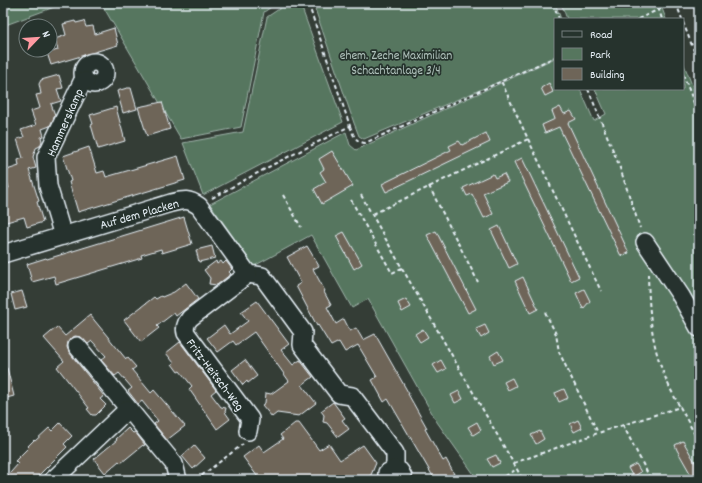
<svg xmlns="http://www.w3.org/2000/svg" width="702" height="483" font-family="Dekko,sans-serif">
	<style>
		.green { fill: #56765e; stroke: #9fb4ab }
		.building { fill: #6e6558; stroke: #e8f1f8 }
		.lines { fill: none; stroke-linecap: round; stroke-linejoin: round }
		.minor-casing { stroke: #e8f1f8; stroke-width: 20 }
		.path { stroke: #e8f1f8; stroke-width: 2; stroke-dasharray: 4 3; stroke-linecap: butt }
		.minor { stroke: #26332d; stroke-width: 17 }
		.labels { text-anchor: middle; stroke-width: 3.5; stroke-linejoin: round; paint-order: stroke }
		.park-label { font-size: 13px; fill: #aec0ba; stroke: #26332d }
		.street-label { font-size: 13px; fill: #e8f1f8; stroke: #26332d }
	</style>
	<rect width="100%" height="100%" fill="#343d36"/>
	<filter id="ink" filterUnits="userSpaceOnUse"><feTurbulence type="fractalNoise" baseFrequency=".025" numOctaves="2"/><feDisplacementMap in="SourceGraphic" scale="8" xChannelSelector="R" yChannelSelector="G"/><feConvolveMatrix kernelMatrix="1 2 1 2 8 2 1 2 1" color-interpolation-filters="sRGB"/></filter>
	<g filter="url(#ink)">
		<!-- green -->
		<g class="green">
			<polygon points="3,3 65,3 3,26"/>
			<polygon points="101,3 277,3 264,12 241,127 181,139"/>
			<polygon points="288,3 300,3 343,122 203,195 183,143 243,132 267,17"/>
			<polygon points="313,3 555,3 561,19 555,19 555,57 501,81 364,139 359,136 354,123"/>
			<polygon points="561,3 660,3 666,19 567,19"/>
			<polygon points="555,58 555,89 580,89 594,121 606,114 595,89 683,89 683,62 699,103 699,480 478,480 437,422 368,299 352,308 311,235 254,266 210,204 346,132 350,145 356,150"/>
		</g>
		<!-- building -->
		<g class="building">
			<polygon points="75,21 76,23 84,21 86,27 93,26 95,34 114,28 118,45 51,65 47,53 58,50 55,39 66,35 63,24"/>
			<polygon points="59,75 63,88 57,89 61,101 51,104 55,115 50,126 42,129 44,136 41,137 42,141 40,146 36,148 33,157 36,168 29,170 39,201 37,202 43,222 27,227 24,217 3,223 3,189 9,188 4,171 19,166 18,160 23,158 17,139 24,137 21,130 36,125 31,111 40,108 36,95 41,94 39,84 41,80"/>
			<polygon points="549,83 553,92 545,96 541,88"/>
			<polygon points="127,88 131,88 137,109 123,113 117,91"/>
			<polygon points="162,102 170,129 147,136 138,107"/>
			<polygon points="116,107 125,141 98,149 91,125 93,124 90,115"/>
			<polygon points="560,107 564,114 571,111 576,119 568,123 629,253 621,256 559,127 545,133 542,125 555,119 552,111"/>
			<polygon points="486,133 490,142 386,192 382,184 451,150 449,146 459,141 462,145"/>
			<polygon points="89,147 97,173 104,171 106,177 178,156 185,180 78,212 69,182 71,181 63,156"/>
			<polygon points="332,151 353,186 322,204 314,189 326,182 320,172 324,169 319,159"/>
			<polygon points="522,158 579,277 571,281 514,162"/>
			<polygon points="493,174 495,178 504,174 508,182 483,193 493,214 484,218 472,194 467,196 463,188"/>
			<polygon points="184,217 192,244 162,253 161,249 141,255 142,258 56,284 54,276 32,282 27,264 46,258 47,259"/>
			<polygon points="499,226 517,264 509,268 491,230"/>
			<polygon points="436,231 476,309 468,313 427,235"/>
			<polygon points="344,232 362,264 354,269 336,236"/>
			<polygon points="212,246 215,258 199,262 196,250"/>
			<polygon points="307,246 319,266 313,269 325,291 324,292 331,305 327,307 336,324 344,319 350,331 356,328 363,340 375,334 409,394 408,394 427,428 425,429 443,461 446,459 454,474 443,480 435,480 388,399 384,402 372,380 377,377 358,345 345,352 339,342 331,346 318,325 317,326 296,286 301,283 287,257"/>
			<polygon points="216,261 217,264 221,261 223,264 226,261 232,269 229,272 231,274 217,285 209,284 210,278 204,270"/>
			<polygon points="523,277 538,309 530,313 515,281"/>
			<polygon points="186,283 198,299 176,316 174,313 157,326 159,328 141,342 124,320 154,297 156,299 161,296 162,297 174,292"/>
			<polygon points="584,289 590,301 583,309 576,293"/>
			<polygon points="22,291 27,307 15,310 11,294"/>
			<polygon points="406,299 411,307 402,312 398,303"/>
			<polygon points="257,301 289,344 281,350 293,365 300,360 313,377 302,385 316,403 299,416 277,413 272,417 262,405 265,403 266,393 271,394 289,381 254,332 236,345 233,341 218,352 207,338 224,325 230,334 248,321 241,312"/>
			<polygon points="90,315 126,359 128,358 136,367 132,370 151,393 154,390 185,426 167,440 154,424 158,421 142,401 138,404 128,391 132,388 119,373 115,376 101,360 106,356 92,341 88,344 81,337 75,336 70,339 68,342 67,347 69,352 104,396 100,399 106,405 96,415 92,415 87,409 89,408 57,367 64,361 44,338 57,327 65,336"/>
			<polygon points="485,325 489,333 481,338 476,329"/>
			<polygon points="423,329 428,337 420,342 415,334"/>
			<polygon points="180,342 216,390 211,394 221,407 226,408 225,412 230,419 217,429 189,389 192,386 180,371 178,372 172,364 174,363 166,353"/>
			<polygon points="498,351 503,360 494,364 490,356"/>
			<polygon points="245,360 257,376 248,383 247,381 243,385 232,370"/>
			<polygon points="441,360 446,369 438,373 433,365"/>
			<polygon points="7,368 14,396 3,399 3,369"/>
			<polygon points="512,378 516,386 508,390 504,382"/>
			<polygon points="564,389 568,398 559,402 555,393"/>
			<polygon points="459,391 463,399 455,403 451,395"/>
			<polygon points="333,402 345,418 342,420 349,429 338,437 327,423 323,422 324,415 321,411"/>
			<polygon points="578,420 582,428 574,432 570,424"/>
			<polygon points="477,422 481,430 473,435 468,427"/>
			<polygon points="60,423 72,436 64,444 67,447 34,480 4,480 18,464 15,461 28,448 27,447 34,440 35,441 49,428 52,431"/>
			<polygon points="295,423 299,423 319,450 329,444 340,460 363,445 376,463 371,475 364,480 260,480 243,457 259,445 264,452 283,439 280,435"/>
			<polygon points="128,428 133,433 135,432 145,445 143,446 143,445 121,463 119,461 105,473 94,459 117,440 116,439"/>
			<polygon points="540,431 544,439 536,444 531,435"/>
			<polygon points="683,441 699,469 699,480 694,480 677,450 675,445"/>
			<polygon points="194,445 205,458 193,469 182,456"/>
			<polygon points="496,455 500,463 492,467 487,459"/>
			<polygon points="636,464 641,472 633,477 628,468"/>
		</g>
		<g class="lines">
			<defs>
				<g id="minor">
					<circle cx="94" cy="73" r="11"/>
					<polyline points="63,236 48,186 46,157 82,82 86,81"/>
					<polyline points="645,242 681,296 699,328"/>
					<path d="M3 254 171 203C183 200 188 198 199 206L248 274 262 276 303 332 302 345 339 394 352 396 395 453V469"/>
					<path d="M248 274 190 318C186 323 184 327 186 333L250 419 248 431"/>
					<polyline points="77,346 174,464 178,480"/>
					<polyline points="53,480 128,409"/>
					<polyline points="387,480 387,473 394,469 400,471 403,477 402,480"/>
				</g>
			</defs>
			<!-- minor casing -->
			<use href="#minor" class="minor-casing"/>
			<!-- path -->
			<g class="path">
				<polyline points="553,3 559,19"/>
				<polyline points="653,3 659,10 662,19"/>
				<polyline points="676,3 682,19"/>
				<polyline points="638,19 673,3"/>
				<polyline points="683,22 699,64"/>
				<polyline points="683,74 699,116"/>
				<polyline points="588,89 619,165 640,228"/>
				<path d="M350 126C353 134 355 142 365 143L555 57"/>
				<polyline points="528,139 601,291"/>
				<polyline points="429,186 478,282"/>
				<polyline points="283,195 301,227"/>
				<polyline points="361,195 402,268 523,480"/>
				<polyline points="212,198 274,164 350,126 308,3"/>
				<polyline points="351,200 392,273 402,268"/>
				<polyline points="373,214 528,139 501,81"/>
				<path d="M648 274C649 310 651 346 666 379 670 389 675 398 680 407"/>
				<polyline points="545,312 556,334 559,352 598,433"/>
				<polyline points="623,425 651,480"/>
				<polyline points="514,463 598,433 680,407 699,442"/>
				<polyline points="196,480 243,444"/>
				<polyline points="499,480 517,469"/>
			</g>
			<!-- minor -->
			<use href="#minor" class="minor"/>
		</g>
	</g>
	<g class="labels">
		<!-- park labels -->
		<g class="park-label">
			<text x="396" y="59">ehem. Zeche Maximilian<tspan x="396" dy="15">Schachtanlage 3/4</tspan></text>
		</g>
		<!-- street labels -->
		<g class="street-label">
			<text transform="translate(64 122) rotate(-66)" y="5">Hammerskamp</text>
			<text transform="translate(139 213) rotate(-16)" y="5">Auf dem Placken</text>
			<text transform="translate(216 374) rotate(53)" y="5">Fritz-Heitsch-Weg</text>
		</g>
	</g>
	<!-- margin -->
	<rect width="702" height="483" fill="none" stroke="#26332d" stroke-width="16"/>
	<rect x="8" y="8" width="686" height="467" fill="none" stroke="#e8f1f8" stroke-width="1.5" filter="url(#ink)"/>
	<!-- legend -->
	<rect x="554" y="18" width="130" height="72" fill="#26332d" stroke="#747f7e"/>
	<rect x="562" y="31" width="20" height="6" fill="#26332d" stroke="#747f7e"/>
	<text x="590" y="38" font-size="12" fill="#e8f1f8">Road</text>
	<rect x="562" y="48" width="20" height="12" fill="#56765e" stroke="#747f7e"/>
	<text x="590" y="58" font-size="12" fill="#e8f1f8">Park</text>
	<rect x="562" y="68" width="20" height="12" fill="#6e6558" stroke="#747f7e"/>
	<text x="590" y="78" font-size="12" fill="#e8f1f8">Building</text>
	<!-- north arrow -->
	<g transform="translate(38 38) rotate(65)"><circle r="19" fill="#26332d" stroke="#747f7e"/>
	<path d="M0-3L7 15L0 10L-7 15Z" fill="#ff9aa2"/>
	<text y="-6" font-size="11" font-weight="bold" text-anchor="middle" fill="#e8f1f8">N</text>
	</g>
</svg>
